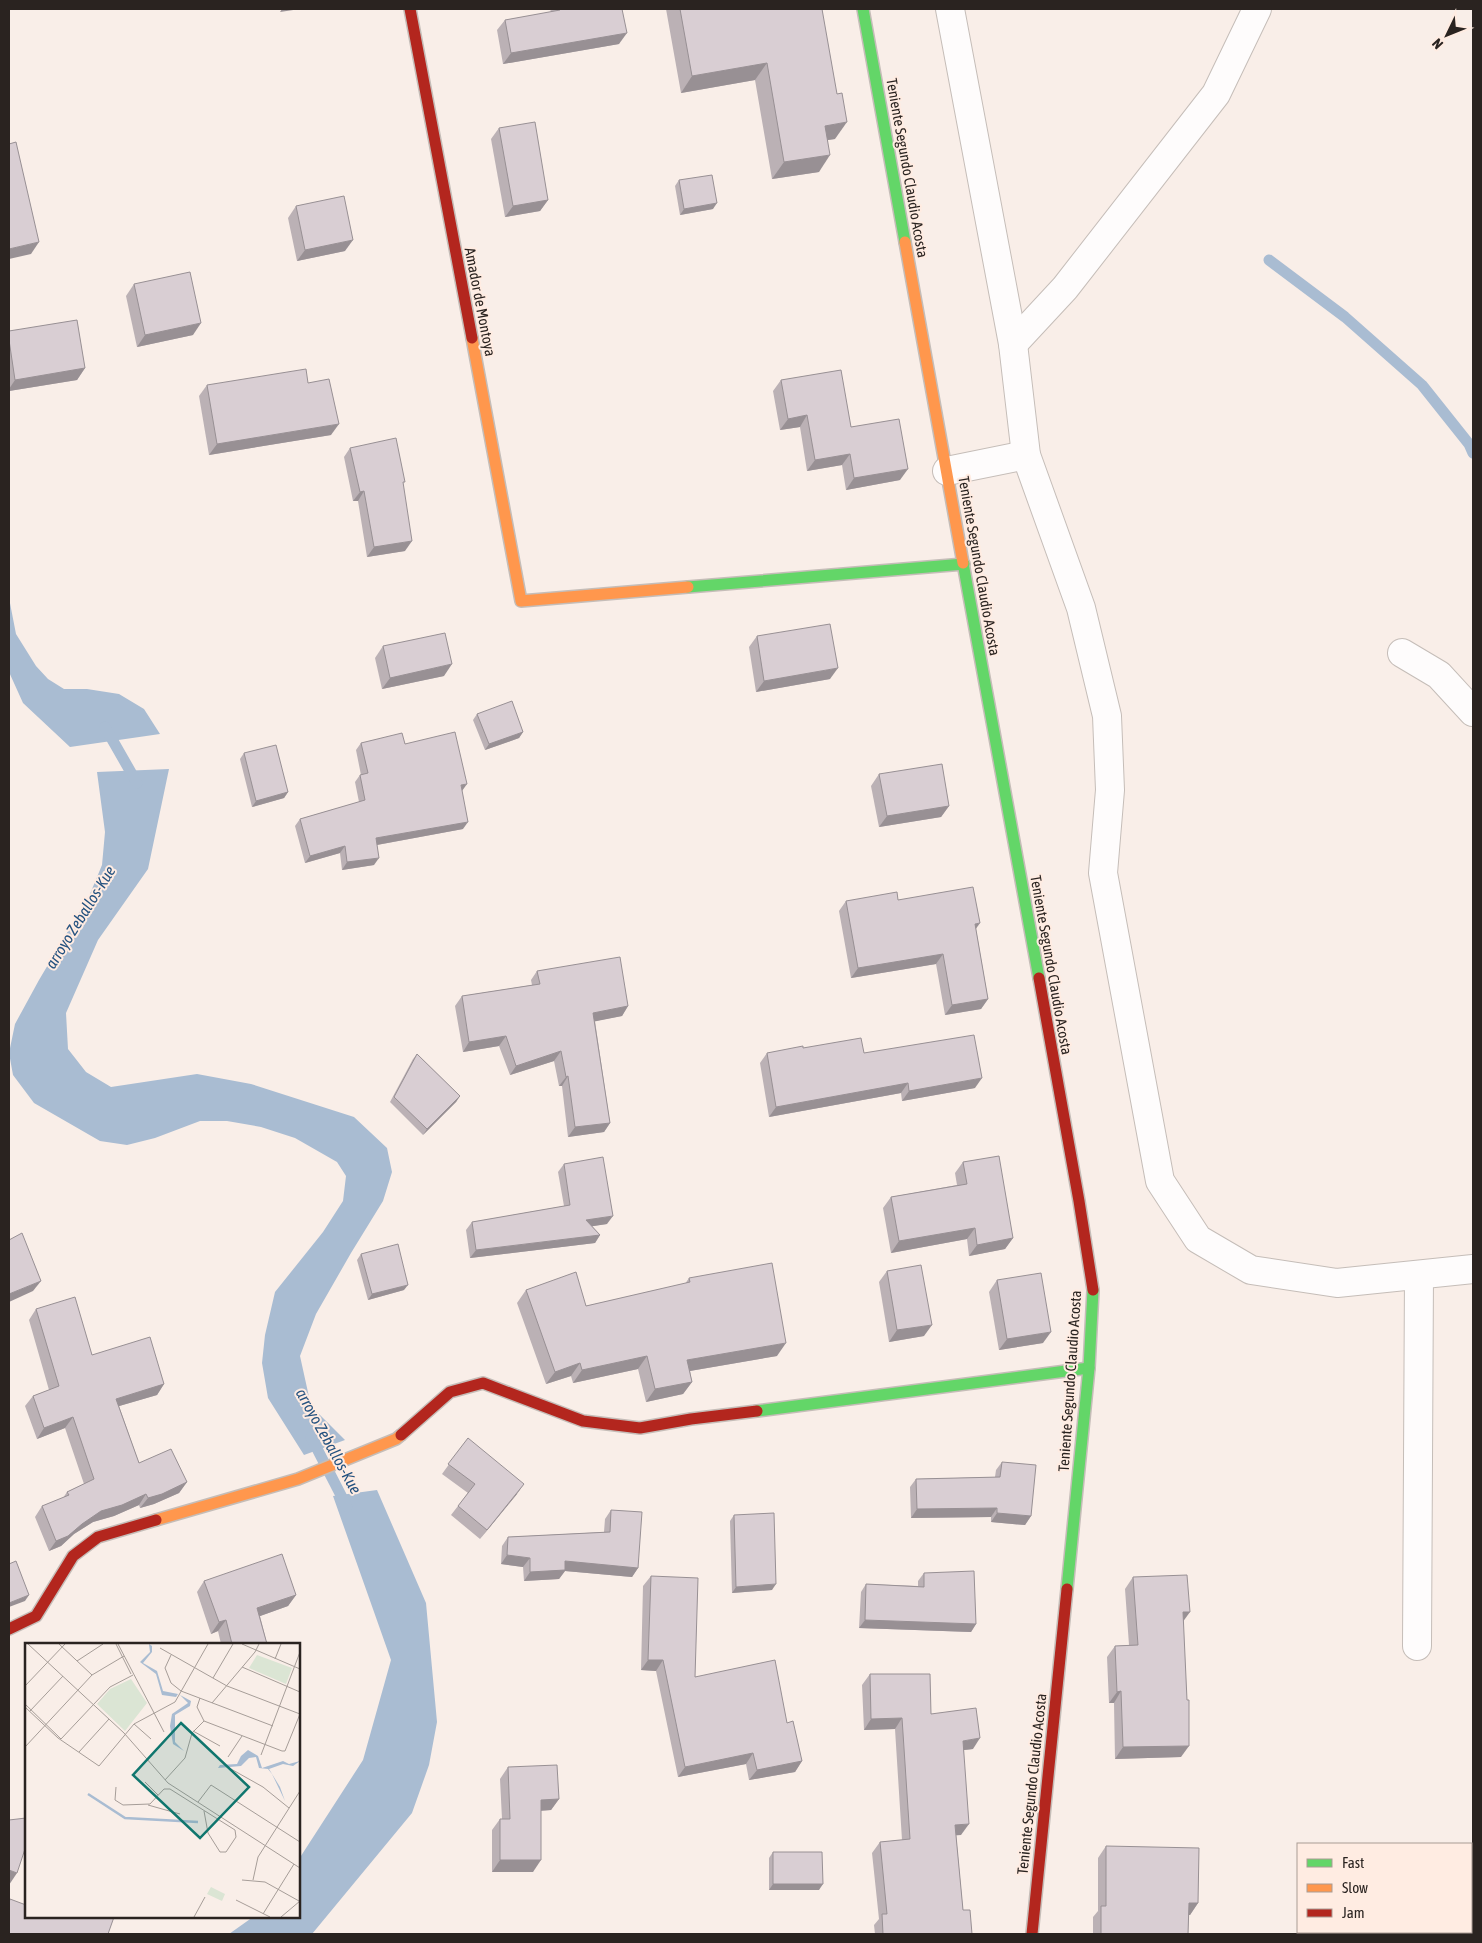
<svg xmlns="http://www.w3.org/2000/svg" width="1482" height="1943" font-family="'Asap Condensed',sans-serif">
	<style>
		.water { fill: #a9bcd2 }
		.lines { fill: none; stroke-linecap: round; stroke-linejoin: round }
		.stream { stroke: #a9bcd2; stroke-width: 11 }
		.street-casing { stroke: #c5bdb8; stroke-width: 30 }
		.fast-casing { stroke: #c5bdb8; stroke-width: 14 }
		.slow-casing { stroke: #c5bdb8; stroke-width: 14 }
		.jam-casing { stroke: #c5bdb8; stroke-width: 14 }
		.street { stroke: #fefcfc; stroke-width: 28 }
		.fast { stroke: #63d668; stroke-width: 11 }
		.slow { stroke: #ff974d; stroke-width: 11 }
		.jam { stroke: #b3261e; stroke-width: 11 }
		.wall { fill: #bbb1b5 }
		.shaded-wall { fill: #989094 }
		.building { fill: #d9ced3; stroke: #989094 }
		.labels { text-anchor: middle; stroke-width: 4; stroke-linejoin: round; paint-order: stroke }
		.street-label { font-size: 15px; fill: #2a2320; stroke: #ffece2 }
		.water-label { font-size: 16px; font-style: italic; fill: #23517f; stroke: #ffece2 }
		.inset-river { fill: none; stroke: #a9bcd2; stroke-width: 2.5 }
		.inset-road { fill: none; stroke: #a69d98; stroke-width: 1 }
		.view { fill: #0f766e; fill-opacity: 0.15; stroke: #0f766e; stroke-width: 2.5 }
		.inset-edge { fill: none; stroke: #2a2320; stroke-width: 2.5 }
	</style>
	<rect width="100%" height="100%" fill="#f9eee8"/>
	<!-- water -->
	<g class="water">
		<polygon points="9,598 16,634 36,666 48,679 64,689 87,689 119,694 144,709 160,734 70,747 23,703 9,672"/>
		<polygon points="169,769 148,869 98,940 66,1013 68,1049 86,1072 111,1087 197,1074 251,1084 354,1117 387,1148 392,1172 383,1201 351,1253 316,1314 300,1356 311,1406 345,1440 304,1455 268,1398 262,1363 265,1335 275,1292 323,1232 343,1201 346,1176 337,1162 295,1138 261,1127 227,1121 200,1121 155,1138 127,1145 100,1141 34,1103 13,1075 9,1053 15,1024 39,980 90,894 102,865 105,832 97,772"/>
		<polygon points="377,1490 426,1603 437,1722 429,1765 412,1813 312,1934 229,1934 253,1917 299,1917 299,1859 363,1760 391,1660 333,1496"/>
	</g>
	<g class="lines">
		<!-- stream -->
		<g class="stream">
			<polyline points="1269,260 1345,317 1422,385 1469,444 1473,453"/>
			<polyline points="105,727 137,783"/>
			<polyline points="311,1437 347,1507"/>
		</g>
		<defs>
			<g id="street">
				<polyline points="950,9 1013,344 1026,455 1081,608 1107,716 1110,790 1103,873 1160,1181 1198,1239 1251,1270 1337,1283 1473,1269"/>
				<polyline points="1013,344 1065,288 1216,94 1257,9"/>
				<polyline points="947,471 1026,455"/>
				<polyline points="1402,653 1439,675 1473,712"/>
				<polyline points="1417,1646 1419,1275"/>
			</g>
			<g id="fast">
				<polyline points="863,9 905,242"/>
				<polyline points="963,563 1039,978"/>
				<polyline points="688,587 964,564"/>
				<polyline points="757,1411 1089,1368"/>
				<polyline points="1067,1589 1089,1368 1093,1290"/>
			</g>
			<g id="slow">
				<polyline points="905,242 963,563"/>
				<polyline points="472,338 521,601 688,587"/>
				<polyline points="156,1520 298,1479 396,1439 401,1435"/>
			</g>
			<g id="jam">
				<polyline points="410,9 472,338"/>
				<polyline points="1039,978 1079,1201 1093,1290"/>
				<polyline points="401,1435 450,1392 483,1383 583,1421 640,1428 691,1419 757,1411"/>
				<polyline points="9,1629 36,1616 73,1556 98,1537 156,1520"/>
				<polyline points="1032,1934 1067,1589"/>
			</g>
		</defs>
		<!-- street casing -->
		<use href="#street" class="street-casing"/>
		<!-- fast casing -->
		<use href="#fast" class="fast-casing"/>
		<!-- slow casing -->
		<use href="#slow" class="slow-casing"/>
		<!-- jam casing -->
		<use href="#jam" class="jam-casing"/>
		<!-- street -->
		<use href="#street" class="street"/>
		<!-- fast -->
		<use href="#fast" class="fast"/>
		<!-- slow -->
		<use href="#slow" class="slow"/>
		<!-- jam -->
		<use href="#jam" class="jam"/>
	</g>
	<!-- wall -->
	<g class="wall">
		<polygon points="550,9 622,9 619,44 503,64 497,30 505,20 551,12"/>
		<polygon points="666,9 822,9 835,139 828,140 819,172 772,179 755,80 681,93"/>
		<polygon points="499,128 548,200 540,211 505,217 491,139"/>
		<polygon points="679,180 713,209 680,215 675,186"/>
		<polygon points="296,206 345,251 297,261 288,218"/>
		<polygon points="134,284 193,335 137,347 126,296"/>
		<polygon points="9,331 85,368 77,380 9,391"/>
		<polygon points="781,380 851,427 900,480 846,490 842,465 807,471 800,427 780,430 773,391"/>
		<polygon points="308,383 331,435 209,455 199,396 207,385"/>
		<polygon points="350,448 405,551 367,557 358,501 353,501 344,457"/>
		<polygon points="757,636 830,679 756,692 749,647"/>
		<polygon points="383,646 444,676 382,689 375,658"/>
		<polygon points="477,714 523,732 519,738 485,750 473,720"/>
		<polygon points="361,743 405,744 462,790 463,829 377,845 374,865 342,870 340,853 305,863 295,826 300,819 359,802 355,782 360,775 361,775 356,750"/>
		<polygon points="244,753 288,792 284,798 252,807 240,759"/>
		<polygon points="879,774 949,806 941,817 879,827 871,786"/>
		<polygon points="898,900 976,929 988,999 981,1009 945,1015 936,964 851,978 839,911 846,901"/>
		<polygon points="537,971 628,1006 622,1016 595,1021 610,1123 604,1132 568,1137 562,1086 559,1086 554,1061 510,1075 499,1046 463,1052 455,1006 462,996 532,985 531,980"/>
		<polygon points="803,1048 864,1053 975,1088 902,1101 901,1093 769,1117 760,1063 767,1053"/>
		<polygon points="417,1054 460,1096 456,1102 423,1135 390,1102 413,1059"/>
		<polygon points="963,1162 1013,1238 1005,1249 969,1256 967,1239 891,1253 883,1208 891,1197 957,1185 955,1173"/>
		<polygon points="564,1164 607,1224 592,1226 600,1235 595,1243 470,1258 466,1230 472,1222 564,1206 558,1172"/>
		<polygon points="361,1254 404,1290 368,1300 357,1260"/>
		<polygon points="887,1271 924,1336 889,1342 879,1282"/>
		<polygon points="689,1278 777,1356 690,1371 692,1382 683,1394 646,1402 638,1369 573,1383 571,1376 546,1384 517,1303 526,1290 586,1306 685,1284"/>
		<polygon points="997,1280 1043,1343 999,1350 989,1292"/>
		<polygon points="36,1309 92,1355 164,1384 157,1395 119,1406 139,1463 187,1482 179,1493 154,1504 140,1508 139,1505 114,1516 93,1522 74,1534 61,1546 49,1551 35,1517 42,1506 63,1498 67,1492 84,1484 65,1428 37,1439 25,1406 33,1396 49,1390 29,1320"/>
		<polygon points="468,1438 517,1494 480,1539 451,1515 468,1493 442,1474"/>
		<polygon points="1002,1462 1031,1516 1025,1525 991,1522 991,1517 911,1518 910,1487 916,1479 995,1477 996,1470"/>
		<polygon points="611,1510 638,1568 632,1577 565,1571 559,1579 524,1581 523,1567 501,1564 502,1546 508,1537 604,1532 605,1519"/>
		<polygon points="734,1515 772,1590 732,1593 730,1521"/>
		<polygon points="924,1573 976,1624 971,1632 859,1628 861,1592 866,1584 918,1586 918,1581"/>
		<polygon points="651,1576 695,1677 787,1723 802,1761 795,1772 749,1780 746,1764 678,1777 656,1671 641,1670 643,1586"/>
		<polygon points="1133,1577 1183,1621 1181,1757 1115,1759 1114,1703 1109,1703 1107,1657 1115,1646 1129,1645 1125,1589"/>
		<polygon points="204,1581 296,1595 288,1606 260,1616 267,1644 221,1644 218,1631 211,1634 197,1592"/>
		<polygon points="870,1674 931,1714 973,1749 964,1750 961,1835 956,1835 963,1910 972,1934 875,1934 874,1925 879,1919 872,1853 880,1842 902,1840 895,1729 864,1730 862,1685"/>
		<polygon points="508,1767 559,1799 551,1810 541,1811 533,1872 492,1872 492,1830 500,1819 502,1819 500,1779"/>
		<polygon points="1106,1846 1198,1903 1190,1915 1189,1915 1188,1934 1093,1934 1093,1917 1098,1911 1098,1858"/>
		<polygon points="773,1852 819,1890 769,1890 769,1858"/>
	</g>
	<!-- shaded-wall -->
	<g class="shaded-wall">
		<polygon points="282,9 300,9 280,12"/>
		<polygon points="627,33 619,44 503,64 511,53"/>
		<polygon points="767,63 755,80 681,93 692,76"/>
		<polygon points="847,122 835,139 813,142 825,126"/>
		<polygon points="830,155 819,172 772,179 784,162"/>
		<polygon points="548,200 540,211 505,217 513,206"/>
		<polygon points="717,203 713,209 680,215 684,209"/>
		<polygon points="353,240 345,251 297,261 305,250"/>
		<polygon points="39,242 31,254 9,259 9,249"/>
		<polygon points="201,323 193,335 137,347 145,335"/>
		<polygon points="85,368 77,380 9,391 9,389 15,380"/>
		<polygon points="807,415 800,427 780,430 788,419"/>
		<polygon points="339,424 331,435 209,455 217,444"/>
		<polygon points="850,454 842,465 807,471 815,460"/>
		<polygon points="908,469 900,480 846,490 854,478"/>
		<polygon points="364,491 358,501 353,501 360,492"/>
		<polygon points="412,541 405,551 367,557 374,547"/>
		<polygon points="452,664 444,676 382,689 390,678"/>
		<polygon points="838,668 830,679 756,692 764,681"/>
		<polygon points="523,732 519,738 485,750 489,744"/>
		<polygon points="467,784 462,791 461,785"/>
		<polygon points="288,792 284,798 252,807 256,801"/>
		<polygon points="949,806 941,817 879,827 887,816"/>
		<polygon points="468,822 463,829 371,846 376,838"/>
		<polygon points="345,846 340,853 305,863 310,856"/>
		<polygon points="379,858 374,865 342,870 347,862"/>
		<polygon points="980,923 973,933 975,924"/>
		<polygon points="943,954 936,964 851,978 858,968"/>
		<polygon points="988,999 981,1009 945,1015 952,1005"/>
		<polygon points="628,1006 622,1016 587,1023 593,1013"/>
		<polygon points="506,1036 499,1046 463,1052 469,1042"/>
		<polygon points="561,1051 554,1061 510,1075 516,1066"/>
		<polygon points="568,1076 562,1086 559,1086 566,1077"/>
		<polygon points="982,1078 975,1088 902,1101 909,1091"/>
		<polygon points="908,1083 901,1093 769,1117 776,1107"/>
		<polygon points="460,1096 456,1102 423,1135 427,1129"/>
		<polygon points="610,1123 604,1132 568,1137 575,1127"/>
		<polygon points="613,1216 607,1224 581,1228 586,1220"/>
		<polygon points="975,1228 967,1239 891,1253 899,1241"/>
		<polygon points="600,1235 595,1243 470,1258 476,1250"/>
		<polygon points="1013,1238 1005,1249 969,1256 977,1245"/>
		<polygon points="41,1281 33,1291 9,1302 9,1294"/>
		<polygon points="408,1285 404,1290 368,1300 372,1294"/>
		<polygon points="932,1325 924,1336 889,1342 897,1330"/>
		<polygon points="1051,1332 1043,1343 999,1350 1007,1339"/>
		<polygon points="786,1343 777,1356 678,1373 687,1360"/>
		<polygon points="647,1356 638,1369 573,1383 582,1370"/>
		<polygon points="580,1363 571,1376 546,1384 555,1372"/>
		<polygon points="692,1382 683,1394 646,1402 655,1389"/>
		<polygon points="164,1384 157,1395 109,1409 116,1399"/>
		<polygon points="73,1417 65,1428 37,1439 44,1428"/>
		<polygon points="187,1482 179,1493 154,1504 140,1508 148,1498"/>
		<polygon points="524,1484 517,1494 480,1539 487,1530"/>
		<polygon points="146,1494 139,1505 114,1516 93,1522 74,1534 61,1546 49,1551 56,1541 101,1511"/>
		<polygon points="997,1508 991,1517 911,1518 917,1509"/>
		<polygon points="997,1513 1031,1516 1025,1525 991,1522"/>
		<polygon points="507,1555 530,1558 523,1567 501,1564"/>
		<polygon points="565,1561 638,1568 632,1577 565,1571 559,1579 524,1581 530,1572"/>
		<polygon points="776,1584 772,1590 732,1593 736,1587"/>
		<polygon points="29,1595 25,1601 9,1607 9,1603"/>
		<polygon points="296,1595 288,1606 249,1620 257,1608"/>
		<polygon points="1183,1612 1190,1612 1182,1623"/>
		<polygon points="226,1620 218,1631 211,1634 219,1622"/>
		<polygon points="865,1620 976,1624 971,1632 859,1628"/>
		<polygon points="648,1660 663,1660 656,1671 641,1670"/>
		<polygon points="1121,1691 1114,1703 1109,1703 1117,1692"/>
		<polygon points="902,1718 895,1729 864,1730 871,1719"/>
		<polygon points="980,1738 973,1749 955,1751 963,1741"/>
		<polygon points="1189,1746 1181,1757 1115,1759 1123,1747"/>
		<polygon points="753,1753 746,1764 678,1777 685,1767"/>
		<polygon points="802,1761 795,1772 749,1780 757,1770"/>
		<polygon points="559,1799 551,1810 533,1811 541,1800"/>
		<polygon points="969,1824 961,1835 947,1836 955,1825"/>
		<polygon points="500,1860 541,1860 533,1872 492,1872"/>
		<polygon points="9,1870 17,1873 9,1885"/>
		<polygon points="773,1884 823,1884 819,1890 769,1890"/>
		<polygon points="1189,1903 1198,1903 1190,1915 1181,1914"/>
	</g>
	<!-- building -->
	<g class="building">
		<polygon points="560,9 622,9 627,33 511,53 505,20 560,10"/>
		<polygon points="680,9 822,9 837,94 842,93 847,122 825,126 830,155 784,162 767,63 692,76"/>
		<polygon points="535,122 548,200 513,206 499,128"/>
		<polygon points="16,142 39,242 9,249 9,144"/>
		<polygon points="712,175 717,203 684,209 679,180"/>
		<polygon points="344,196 353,240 305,250 296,206"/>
		<polygon points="190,272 201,323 145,335 134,284"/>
		<polygon points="77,320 85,368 15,380 9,340 9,331"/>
		<polygon points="306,369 308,383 329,379 339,424 217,444 207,385"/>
		<polygon points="841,370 851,427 899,419 908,469 854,478 850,454 815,460 807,415 788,419 781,380"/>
		<polygon points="396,438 405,482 403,482 412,541 374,547 364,491 360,492 350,448"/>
		<polygon points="830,624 838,668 764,681 757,636"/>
		<polygon points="445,633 452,664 390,678 383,646"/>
		<polygon points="512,701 523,732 489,744 477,714"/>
		<polygon points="455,732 467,784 461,785 468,822 376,838 379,858 347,862 345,846 310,856 300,819 365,800 360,775 368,773 361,743 402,733 405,744"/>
		<polygon points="276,745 288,792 256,801 244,753"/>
		<polygon points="942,764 949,806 887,816 879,774"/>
		<polygon points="973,887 980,923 975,924 988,999 952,1005 943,954 858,968 846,901 897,892 898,900"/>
		<polygon points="620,957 628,1006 593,1013 610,1123 575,1127 568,1076 566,1077 561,1051 516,1066 506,1036 469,1042 462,996 540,984 537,971"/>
		<polygon points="974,1035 982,1078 909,1091 908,1083 776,1107 767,1053 803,1046 803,1048 861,1038 864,1053"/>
		<polygon points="417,1054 460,1096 427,1129 394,1097"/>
		<polygon points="999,1156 1013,1238 977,1245 975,1228 899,1241 891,1197 967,1184 963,1162"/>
		<polygon points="603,1157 613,1216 586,1220 600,1235 476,1250 472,1222 570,1205 564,1164"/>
		<polygon points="22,1233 41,1281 9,1294 9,1240"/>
		<polygon points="398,1244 408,1285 372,1294 361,1254"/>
		<polygon points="772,1263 786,1343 687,1360 692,1382 655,1389 647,1356 582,1370 580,1363 555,1372 526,1290 576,1272 586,1306 690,1282 689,1278"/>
		<polygon points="921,1265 932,1325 897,1330 887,1271"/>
		<polygon points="1041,1273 1051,1332 1007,1339 997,1280"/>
		<polygon points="75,1297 92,1355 150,1337 164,1384 116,1399 139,1463 171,1449 187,1482 162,1494 148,1498 146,1494 122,1505 101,1511 82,1524 68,1536 56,1541 42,1506 69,1495 67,1492 94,1479 73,1417 44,1428 33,1396 59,1386 36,1309"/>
		<polygon points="468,1438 524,1484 487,1530 458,1506 475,1484 448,1464"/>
		<polygon points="1002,1462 1036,1465 1031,1516 997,1513 997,1508 917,1509 916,1479 1000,1477"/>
		<polygon points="611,1510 642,1512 638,1568 565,1561 565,1570 530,1572 530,1558 507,1555 508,1537 610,1532"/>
		<polygon points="774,1513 776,1584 736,1587 734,1515"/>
		<polygon points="282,1554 296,1595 257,1608 267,1644 232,1644 226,1620 219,1622 204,1581"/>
		<polygon points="16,1561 29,1595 9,1603 9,1564"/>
		<polygon points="974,1571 976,1624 865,1620 866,1584 924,1587 924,1573"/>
		<polygon points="1187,1575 1190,1612 1183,1612 1187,1700 1189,1700 1189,1746 1123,1747 1121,1691 1117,1692 1115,1646 1138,1645 1133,1577"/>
		<polygon points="651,1576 698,1578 695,1677 775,1660 787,1723 793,1721 802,1761 757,1770 753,1753 685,1767 663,1660 648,1660"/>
		<polygon points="870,1674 930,1674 931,1714 976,1708 980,1738 963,1741 969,1824 955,1825 963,1910 970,1910 972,1934 883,1934 882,1914 887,1914 880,1842 910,1839 902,1718 871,1719"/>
		<polygon points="557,1765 559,1799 541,1800 541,1860 500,1860 500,1819 510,1819 508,1767"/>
		<polygon points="26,1818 26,1846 17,1873 9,1870 9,1820"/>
		<polygon points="1106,1846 1199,1848 1198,1903 1189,1903 1188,1934 1101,1934 1101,1906 1106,1906"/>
		<polygon points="773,1852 822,1852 823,1884 773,1884"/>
		<polygon points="10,1899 26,1905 26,1917 60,1917 63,1918 64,1917 114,1917 108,1934 9,1934 9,1903"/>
	</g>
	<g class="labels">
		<!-- street labels -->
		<g class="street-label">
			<text transform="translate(907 168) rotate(80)" y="5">Teniente Segundo Claudio Acosta</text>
			<text transform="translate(480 302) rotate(79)" y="5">Amador de Montoya</text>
			<text transform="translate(979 566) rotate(80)" y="5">Teniente Segundo Claudio Acosta</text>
			<text transform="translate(1051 965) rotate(80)" y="5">Teniente Segundo Claudio Acosta</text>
			<text transform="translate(1070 1381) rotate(-86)" y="5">Teniente Segundo Claudio Acosta</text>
			<text transform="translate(1032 1784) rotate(-84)" y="5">Teniente Segundo Claudio Acosta</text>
		</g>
		<!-- water labels -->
		<g class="water-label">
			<text transform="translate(80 917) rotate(-58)" y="6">arroyo Zeballos-Kue</text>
			<text transform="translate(329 1441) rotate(61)" y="6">arroyo Zeballos-Kue</text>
		</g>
	</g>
	<!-- overview -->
	<g transform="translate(25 1643)">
		<rect width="275" height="275" fill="#f9eee8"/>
		<path d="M232 12 267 25 261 41 224 25ZM106 36 122 60 100 88 72 61 85 46ZM186 244 200 251 197 258 182 251Z" fill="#dbe5d4"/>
		<path d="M124 1 127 3V9L118 20 132 28 138 48 153 51 151 54 137 52 131 31 115 19 125 9ZM155 52 166 58 165 63 150 72V99L159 108 148 101 145 83 147 71 163 60ZM223 107 233 113 237 125 258 118 264 121 275 118 268 123 258 121 244 126 255 144 260 158 247 131 243 126 234 125 231 114 224 115 216 123 193 125 195 122 212 121 216 113Z" fill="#a9bcd2"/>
		<path class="inset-river" d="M63 151 100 175 173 179"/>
		<path class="inset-road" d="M3 1 99 90 143 140 275 225M34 1 67 32M91 1 106 31M93 1 139 89M217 1 275 26M135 5 202 43 275 71M146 12 140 25 146 40 156 48 248 83M250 16 256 1M52 18 78 1M217 24 275 49M188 35 208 1M0 43 40 1M175 55 172 64 179 78 257 108H260L275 71M187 60 230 9 234 1M0 61 36 96M0 64 33 95 74 123 109 81 150 59 183 1M5 68 38 33M109 81 126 96M168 88 195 103M36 96 85 44 108 32M0 104 67 32 99 13M54 109 84 76M236 112 275 9M203 114 217 93M206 126 238 144 264 165M140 137 160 115 167 90 179 78M120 139 133 152M91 144 90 157 98 162 125 161 139 146H145L210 187 211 194 201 209H195L183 190 179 168M173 159 186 142 275 199M123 162 155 171M217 237 240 239 274 258M228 237 233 214 275 148M211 257 245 274M238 271 269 221M169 274 180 254M256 274 275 258"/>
		<path class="view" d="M156 80 224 144 175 195 108 132Z"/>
		<rect width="275" height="275" class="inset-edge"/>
	</g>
	<!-- border -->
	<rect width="1482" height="1943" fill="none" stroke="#2a2320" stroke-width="20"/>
	<!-- legend -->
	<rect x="1297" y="1843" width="175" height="90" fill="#ffece2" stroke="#aa9c94"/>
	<rect x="1307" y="1859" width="25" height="8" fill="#63d668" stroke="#aa9c94"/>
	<text x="1342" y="1868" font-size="15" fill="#2a2320">Fast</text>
	<rect x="1307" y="1884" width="25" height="8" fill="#ff974d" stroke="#aa9c94"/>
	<text x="1342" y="1893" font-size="15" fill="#2a2320">Slow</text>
	<rect x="1307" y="1909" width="25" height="8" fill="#b3261e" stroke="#aa9c94"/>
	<text x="1342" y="1918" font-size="15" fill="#2a2320">Jam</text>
	<!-- north arrow -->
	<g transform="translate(1447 35) rotate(227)" stroke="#ffece2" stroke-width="4" paint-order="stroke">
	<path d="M0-4L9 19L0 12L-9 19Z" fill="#2a2320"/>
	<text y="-8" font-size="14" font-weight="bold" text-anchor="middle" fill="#2a2320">N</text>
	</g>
</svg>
